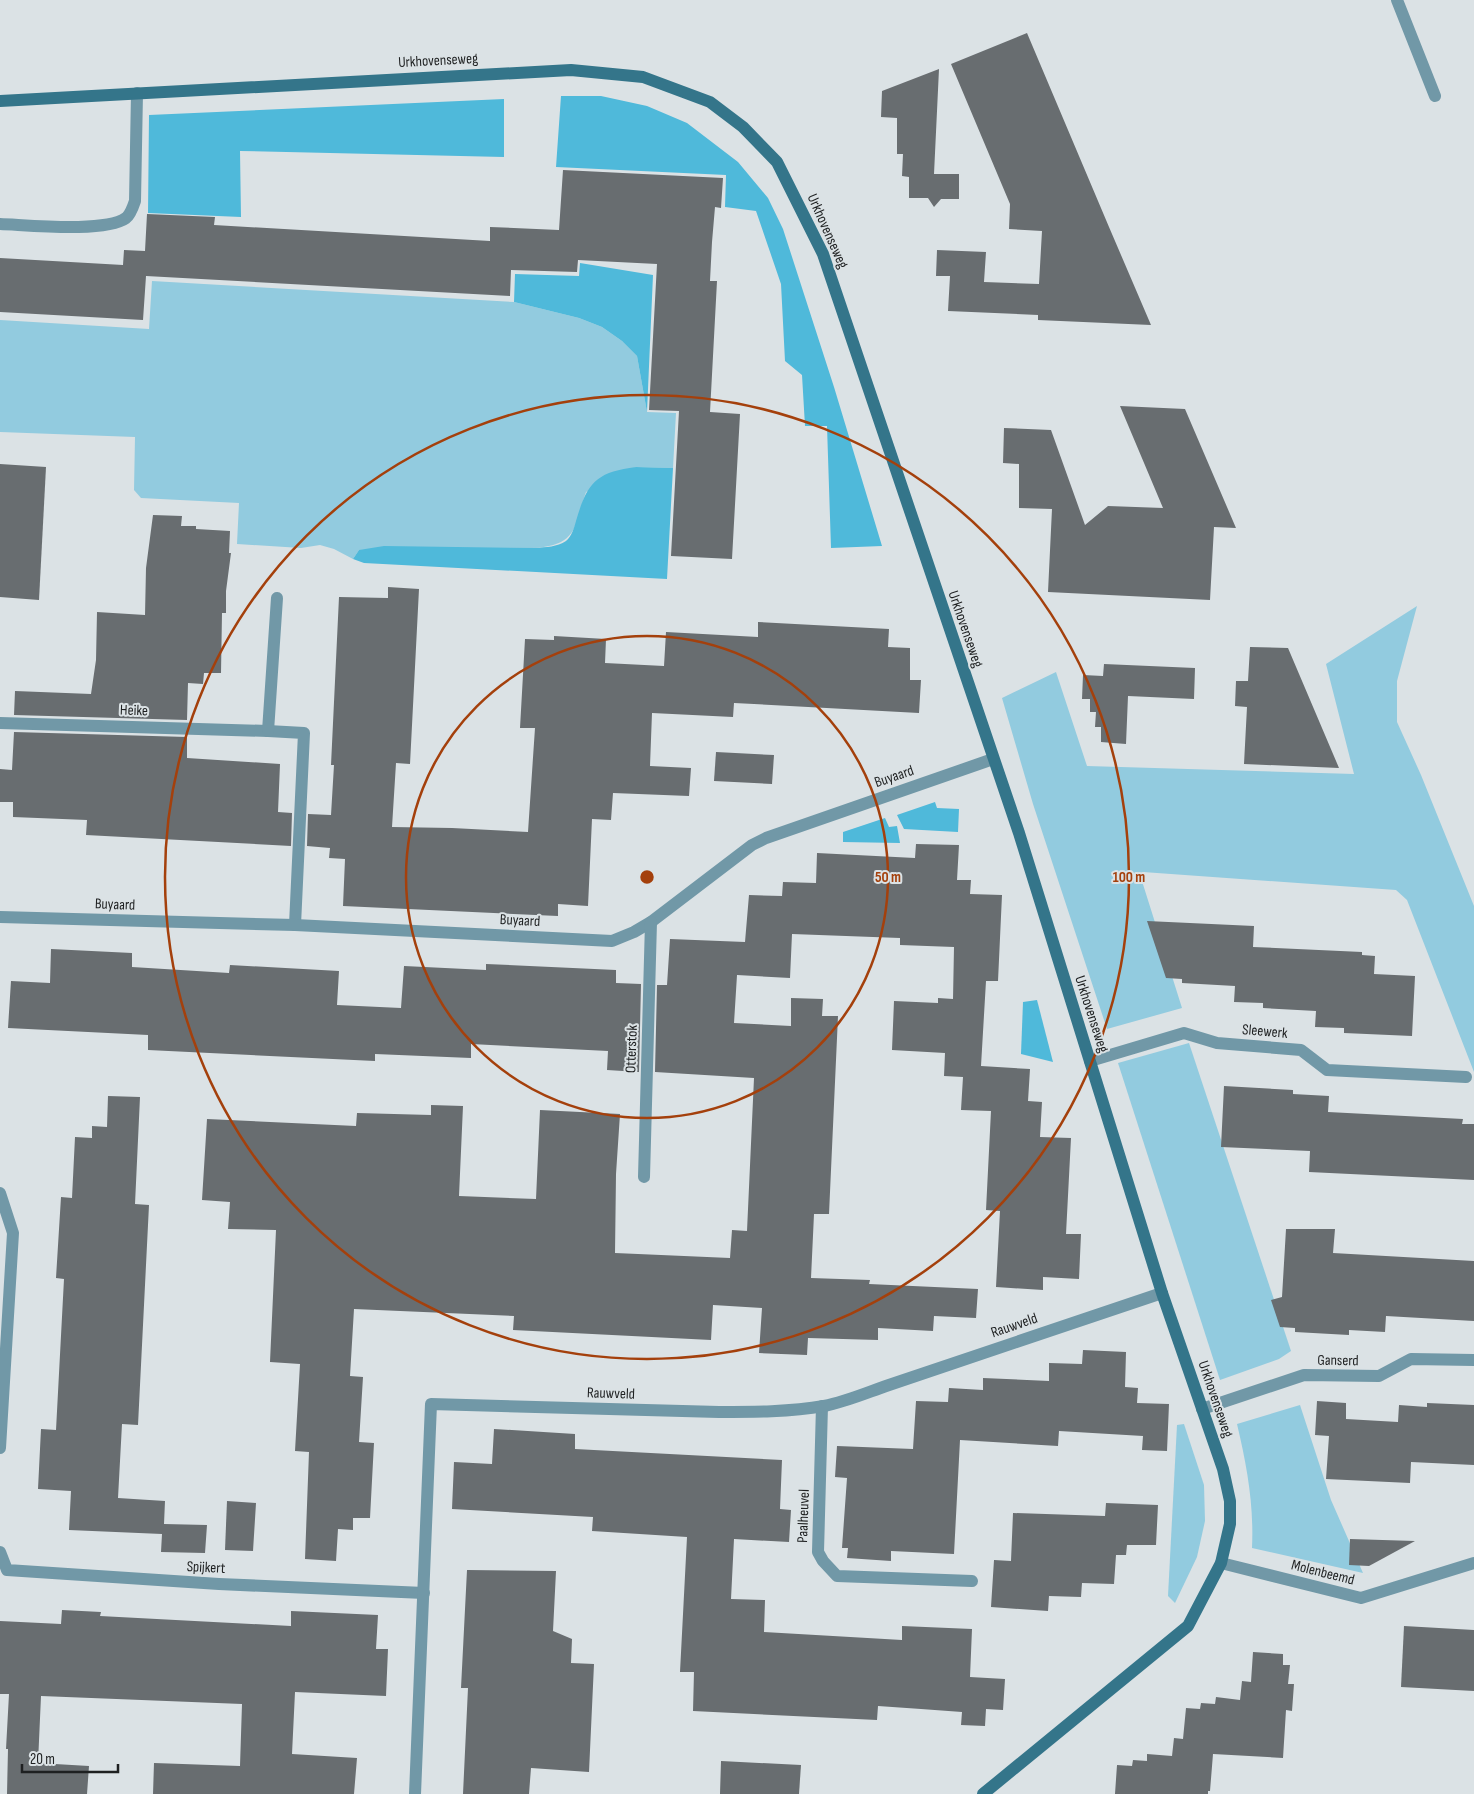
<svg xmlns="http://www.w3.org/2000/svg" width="1474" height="1794" font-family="'Sofia Sans Condensed',sans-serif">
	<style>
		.green { fill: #92cbdf }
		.forest { fill: #4fb9da }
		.building { fill: #686d70 }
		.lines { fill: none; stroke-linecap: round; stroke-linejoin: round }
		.lane { stroke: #7198a7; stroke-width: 12 }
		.street { stroke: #7198a7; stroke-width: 12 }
		.secondary { stroke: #34758a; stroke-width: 12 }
		.ring { fill: none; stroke: #a4400c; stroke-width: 2.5 }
		.labels { text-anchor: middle; stroke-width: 4; stroke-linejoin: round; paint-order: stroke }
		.street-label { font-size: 15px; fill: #1e2021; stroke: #dbe2e5 }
		.centre { fill: #a4400c; stroke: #dbe2e5; stroke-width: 2.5 }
		.ring-label { font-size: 15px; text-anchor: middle; font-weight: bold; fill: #a4400c; stroke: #dbe2e5; stroke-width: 4; stroke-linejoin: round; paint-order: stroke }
	</style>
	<rect width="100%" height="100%" fill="#dbe2e5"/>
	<!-- green -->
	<g class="green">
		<path d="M152 281 514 302 579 318 602 327 622 341 637 356 647 412 676 413 673 468 636 467 586 492C574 527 578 544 536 548L359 550 353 559 334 549 320 545 301 548 237 544 239 503 141 498 134 490 135 437 0 432V320L149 329Z"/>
		<polygon points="1417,606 1397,681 1397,722 1421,775 1474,906 1474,1072 1407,900 1396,890 1143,872 1141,878 1182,1008 1107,1029 1033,804 1002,698 1056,672 1087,766 1354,774 1326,664"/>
		<polygon points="1189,1043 1291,1351 1279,1359 1220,1380 1118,1063"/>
		<path d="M1300 1405 1331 1500 1363 1573 1252 1548C1254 1505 1247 1466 1237 1424Z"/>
		<polygon points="1184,1424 1204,1485 1205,1521 1197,1557 1175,1603 1168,1596 1177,1425"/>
	</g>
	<!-- forest -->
	<g class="forest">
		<polygon points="561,96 601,96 647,106 687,123 738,162 768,198 783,229 834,387 882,546 831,548 827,426 805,426 802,375 785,361 781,284 756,211 725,207 726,175 556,167"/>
		<polygon points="504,99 504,157 240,151 241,217 148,213 149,115"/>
		<polygon points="580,263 653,275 647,412 637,356 622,341 602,327 579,318 514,302 515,274 579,276"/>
		<path d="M636 467 673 468 667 579 364 563 353 559 359 550 384 546 536 548C546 547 557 547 566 541 572 536 574 528 576 521 587 483 596 472 636 467Z"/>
		<polygon points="935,802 937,808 959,809 958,832 904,829 897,815"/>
		<polygon points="885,818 889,827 897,826 900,843 843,842 843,832"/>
		<polygon points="1037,1000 1053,1062 1021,1054 1023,1002"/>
	</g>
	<!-- building -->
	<g class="building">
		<polygon points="1027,33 1109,227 1151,325 1038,320 1038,315 948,311 950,276 936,276 937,250 986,252 984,282 1039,284 1042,231 1009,229 1010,204 951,64"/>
		<polygon points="939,69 934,174 959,174 959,199 941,199 934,207 928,198 909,198 909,177 902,176 903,154 897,154 897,118 881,117 882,91"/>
		<polygon points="563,170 723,178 721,208 715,207 712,242 710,281 717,281 710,412 740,414 732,559 671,556 679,411 649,410 657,264 578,260 577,272 511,270 510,296 146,276 143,320 0,312 0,258 123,265 124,250 145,251 147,214 215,217 214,225 490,241 490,227 559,230"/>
		<polygon points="1120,406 1185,409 1236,528 1214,527 1210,600 1048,592 1052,509 1019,508 1019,464 1003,463 1004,428 1051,430 1085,525 1108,506 1163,508"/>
		<polygon points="0,464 46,467 39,600 0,597"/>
		<polygon points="153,515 182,516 181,526 196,526 196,529 230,531 229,553 231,553 226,591 226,613 222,613 221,673 204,673 203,684 188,683 187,720 14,715 15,691 91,694 96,660 97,612 145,615 146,568"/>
		<polygon points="388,587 419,589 410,764 396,763 392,827 452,828 528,832 535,728 520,728 525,639 554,640 554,636 606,639 605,663 664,666 666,632 758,637 758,622 889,629 888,647 910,648 910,680 921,680 919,713 734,703 733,717 652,713 650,766 691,768 689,796 613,793 611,820 592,819 588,906 558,904 558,916 343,906 345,859 329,858 330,848 307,846 308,814 331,815 334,765 331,765 339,597 388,598"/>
		<polygon points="1250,647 1288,648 1339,768 1244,764 1247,707 1235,706 1236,681 1248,681"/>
		<polygon points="1104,664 1195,668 1194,699 1128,696 1126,744 1101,742 1101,727 1095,727 1096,712 1090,712 1090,699 1082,699 1083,675 1103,676"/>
		<polygon points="14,732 187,737 187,758 280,764 278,812 292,813 291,846 86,835 87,820 13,817 13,802 0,802 0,769 12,770"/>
		<polygon points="716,752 774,755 772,784 714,781"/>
		<polygon points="916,844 959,845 957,880 971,880 970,894 1002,895 998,981 986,981 981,1066 1030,1069 1028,1101 1042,1102 1040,1137 1071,1138 1066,1234 1081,1234 1079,1279 1043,1277 1043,1290 996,1287 1000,1211 986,1210 991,1111 961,1110 963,1077 944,1076 945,1053 892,1050 894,1001 938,1003 938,998 953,999 954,947 900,945 900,938 792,934 790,978 737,975 734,1023 791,1026 791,998 823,999 822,1016 838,1016 829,1214 814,1214 811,1278 870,1280 869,1284 978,1289 976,1318 934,1316 933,1331 878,1328 878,1340 808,1338 807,1355 759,1353 762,1308 713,1305 711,1340 513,1330 514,1316 354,1309 350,1376 363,1377 359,1442 374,1443 370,1518 353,1518 353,1530 338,1529 336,1561 305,1559 309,1452 295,1451 300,1364 270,1362 276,1230 228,1229 230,1202 202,1200 207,1119 356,1126 357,1113 431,1115 431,1105 463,1106 459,1196 536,1199 540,1110 620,1114 616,1174 615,1253 730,1258 732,1230 747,1231 754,1078 655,1072 657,985 667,985 670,939 745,942 749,895 782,896 783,882 816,883 817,853 915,858"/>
		<polygon points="1147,921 1254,926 1253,947 1362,952 1362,955 1375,956 1374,974 1415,976 1412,1036 1344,1033 1344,1028 1315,1027 1316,1011 1263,1008 1263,1003 1234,1002 1235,986 1182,983 1182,979 1166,978"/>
		<polygon points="51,949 132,953 132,967 229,973 230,965 339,971 337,1005 401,1008 404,966 486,970 486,964 616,970 616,983 641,984 639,1072 607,1070 608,1051 471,1044 471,1058 375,1054 375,1061 148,1050 148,1035 8,1028 11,981 50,983"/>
		<polygon points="1224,1086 1293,1090 1293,1094 1329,1096 1328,1112 1463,1119 1462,1124 1474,1124 1474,1180 1309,1172 1310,1151 1221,1147"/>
		<polygon points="108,1096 140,1097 135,1204 149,1205 138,1425 122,1424 118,1498 165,1501 164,1524 207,1525 205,1553 161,1552 162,1534 69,1530 71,1491 38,1489 41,1429 56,1430 64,1279 56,1278 61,1197 72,1198 75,1137 92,1138 92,1126 107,1127"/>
		<polygon points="1286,1229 1335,1229 1333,1253 1474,1261 1474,1321 1386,1316 1385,1332 1349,1330 1349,1335 1295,1332 1295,1328 1280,1327 1271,1300 1282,1297"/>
		<polygon points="1083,1350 1126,1352 1125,1387 1138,1388 1137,1403 1169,1404 1167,1451 1142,1450 1143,1436 1059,1431 1058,1446 960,1440 954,1554 891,1551 891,1561 847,1558 848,1548 842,1548 847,1478 835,1477 837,1446 913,1449 916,1401 948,1402 949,1388 983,1390 983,1378 1049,1381 1049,1363 1082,1364"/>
		<polygon points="1317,1401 1346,1403 1346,1419 1398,1422 1399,1405 1427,1407 1427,1403 1474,1405 1474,1465 1411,1462 1410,1483 1326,1479 1329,1436 1315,1435"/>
		<polygon points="494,1429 575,1434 575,1449 782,1460 780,1509 791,1510 789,1542 734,1539 731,1599 765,1600 764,1632 902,1640 902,1626 972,1629 970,1677 1005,1679 1003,1710 986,1709 985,1726 961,1725 962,1712 921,1709 878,1706 877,1720 693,1711 694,1672 680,1672 687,1537 592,1531 593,1517 452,1509 454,1462 492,1464"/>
		<polygon points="227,1501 256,1503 253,1551 225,1550"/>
		<polygon points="1106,1503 1158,1505 1156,1545 1127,1545 1126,1555 1116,1555 1114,1584 1082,1583 1081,1597 1049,1596 1048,1611 991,1607 994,1560 1011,1561 1013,1513 1105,1516"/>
		<polygon points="1350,1539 1415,1541 1369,1566 1349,1565"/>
		<polygon points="467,1570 556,1571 553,1631 572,1639 571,1663 594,1664 589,1772 531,1768 529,1794 463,1794 468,1688 461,1688"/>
		<polygon points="62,1610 101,1612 100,1616 291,1626 291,1611 378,1615 376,1649 388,1649 386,1696 295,1692 292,1754 357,1758 354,1794 153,1794 154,1763 240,1766 242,1704 41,1696 38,1763 89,1766 87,1794 7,1794 8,1749 6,1749 9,1694 0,1694 0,1621 61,1624"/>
		<polygon points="1404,1626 1474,1630 1474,1691 1401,1687"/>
		<polygon points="1253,1652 1283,1654 1283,1665 1290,1665 1288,1684 1294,1684 1292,1711 1286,1710 1283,1758 1213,1754 1210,1791 1208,1791 1208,1794 1115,1794 1117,1765 1132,1766 1133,1760 1147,1761 1147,1754 1172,1756 1174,1738 1183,1739 1186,1708 1200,1709 1201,1703 1215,1704 1216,1697 1240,1700 1242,1681 1251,1682"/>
		<polygon points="721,1761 801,1765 799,1794 720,1794"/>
	</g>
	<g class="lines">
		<!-- lane -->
		<g class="lane">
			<polyline points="1397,0 1435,96"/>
			<path d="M0 224C28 225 105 233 126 218 130 215 133 207 135 201L137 93"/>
		</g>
		<!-- street -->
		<g class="street">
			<polyline points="0,723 268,731 304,733 295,925"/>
			<polyline points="268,731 277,598"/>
			<polyline points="0,917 295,925 612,941 634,932 651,922 752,845 766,838 993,759"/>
			<polyline points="1090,1061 1184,1033 1217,1043 1301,1050 1327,1070 1466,1077"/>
			<polyline points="644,1177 651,922"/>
			<polyline points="0,1193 13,1233 0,1448"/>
			<polyline points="822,1406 818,1552 823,1561 837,1576 972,1581"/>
			<polyline points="1202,1409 1304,1375 1379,1376 1411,1359 1474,1360"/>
			<polyline points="0,1552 7,1570 219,1584 424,1593"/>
			<polyline points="1221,1563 1361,1598 1474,1563"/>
			<path d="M415 1794 431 1404 719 1412C753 1412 790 1412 824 1406 845 1402 866 1393 886 1386L1162 1293"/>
		</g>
		<!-- secondary -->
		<polyline class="secondary" points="0,101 571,70 643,77 710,102 743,127 777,162 823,254 1019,833 1162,1293 1223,1469 1230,1501 1230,1524 1221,1563 1188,1626 983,1794"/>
	</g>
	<!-- distance rings -->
	<g class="ring">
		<circle cx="647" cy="877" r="241"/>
		<circle cx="647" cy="877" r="482"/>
	</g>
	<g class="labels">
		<!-- street labels -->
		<g class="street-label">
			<text transform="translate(438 60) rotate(-3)" y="5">Urkhovenseweg</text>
			<text transform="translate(828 231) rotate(66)" y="5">Urkhovenseweg</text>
			<text transform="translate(966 629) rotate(71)" y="5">Urkhovenseweg</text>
			<text transform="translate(134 710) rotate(2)" y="5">Heike</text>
			<text transform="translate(894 776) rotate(-19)" y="5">Buyaard</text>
			<text transform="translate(115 904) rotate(2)" y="5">Buyaard</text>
			<text transform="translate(520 920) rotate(3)" y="5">Buyaard</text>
			<text transform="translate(1092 1014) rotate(72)" y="5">Urkhovenseweg</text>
			<text transform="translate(1265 1031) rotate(5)" y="5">Sleewerk</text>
			<text transform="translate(631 1049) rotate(-88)" y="5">Otterstok</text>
			<text transform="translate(1014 1325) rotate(-19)" y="5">Rauwveld</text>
			<text transform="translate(1338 1360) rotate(1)" y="5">Ganserd</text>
			<text transform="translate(611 1393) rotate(2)" y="5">Rauwveld</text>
			<text transform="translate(1216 1399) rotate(71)" y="5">Urkhovenseweg</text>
			<text transform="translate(803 1516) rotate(-88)" y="5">Paalheuvel</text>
			<text transform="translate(206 1567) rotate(3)" y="5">Spijkert</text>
			<text transform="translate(1323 1572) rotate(14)" y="5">Molenbeemd</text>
		</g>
	</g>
	<circle cx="647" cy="877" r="8" class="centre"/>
	<g class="ring-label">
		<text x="888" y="882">50 m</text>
		<text x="1129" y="882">100 m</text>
	</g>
	<!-- scale -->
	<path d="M22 1764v8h96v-8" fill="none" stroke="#1e2021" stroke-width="2.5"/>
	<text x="30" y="1764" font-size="15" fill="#1e2021" stroke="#dbe2e5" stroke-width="4" paint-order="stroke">20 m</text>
</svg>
